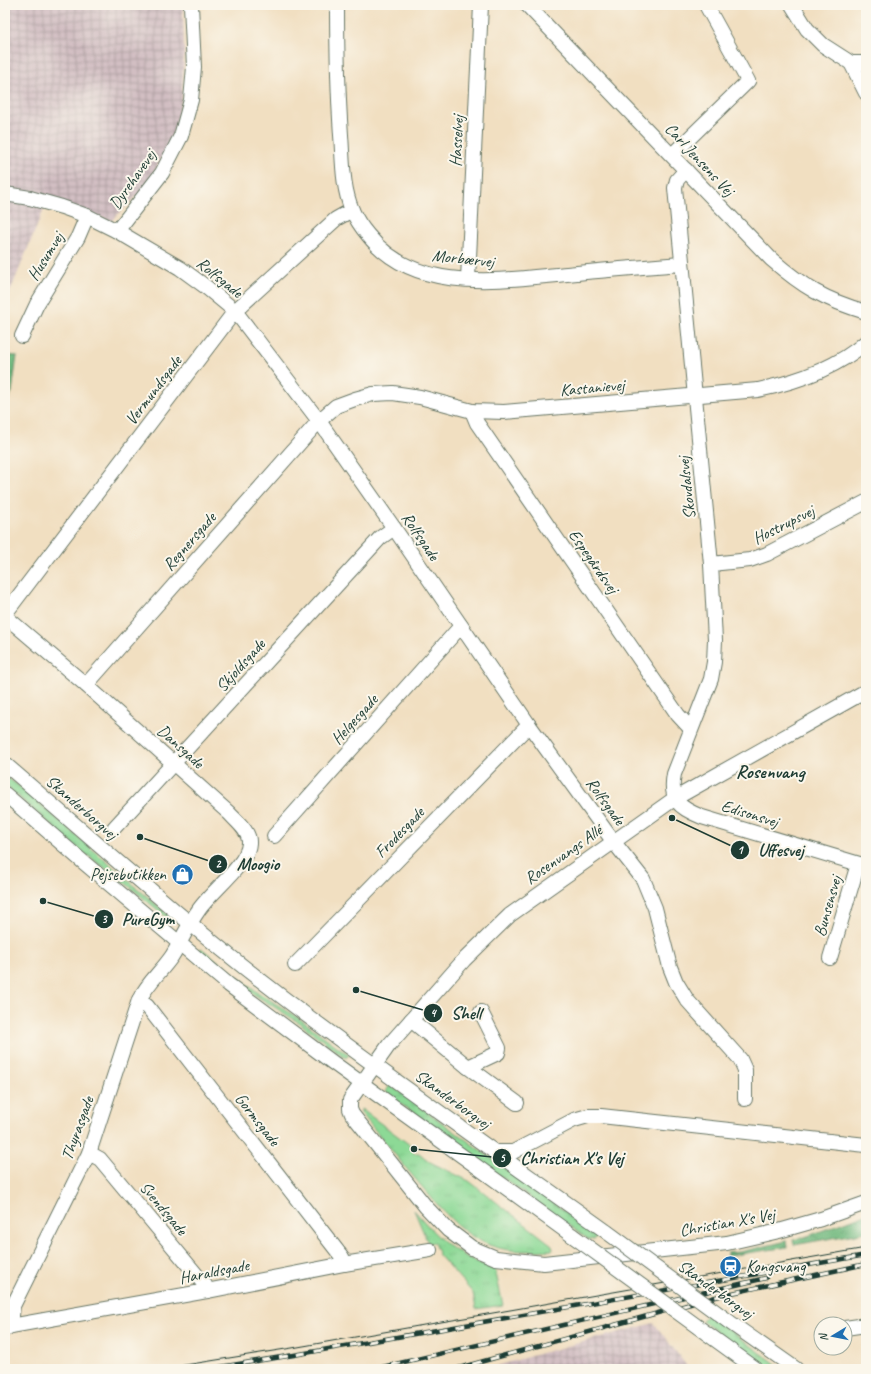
<svg xmlns="http://www.w3.org/2000/svg" width="871" height="1374" font-family="Caveat,sans-serif">
	<style>
		.industrial { fill: url(#industrial-grid) }
		.grass { fill: url(#grass-tufts); stroke: #568b65 }
		.forest { fill: url(#forest-crowns); stroke: #487b5a }
		.lines { fill: none; stroke-linecap: round; stroke-linejoin: round }
		.minor-casing { stroke: #687665; stroke-width: 16 }
		.minor { stroke: #fff; stroke-width: 14 }
		.tram { stroke: #1f3d34; stroke-width: 1 }
		.rail-casing { stroke: #1f3d34; stroke-width: 4.5 }
		.rail { stroke: #fbf7ec; stroke-width: 3; stroke-dasharray: 9; stroke-linecap: butt }
		.minor-bridge-casing { stroke: #687665; stroke-width: 16; stroke-linecap: butt }
		.minor-bridge { stroke: #fff; stroke-width: 14 }
		.labels { text-anchor: middle; stroke-width: 4; stroke-linejoin: round; paint-order: stroke }
		.street-label { font-size: 17px; fill: #1f3d34; stroke: #fbf7ec }
		.poi-label { font-size: 17px; fill: #1f3d34; stroke: #fbf7ec; text-anchor: end }
		.quarter-label { font-size: 19px; font-weight: bold; fill: #1f3d34; stroke: #fbf7ec }
		.leader { fill: none; stroke: #1f3d34; stroke-width: 1.5 }
		.callout-dot { fill: #1f3d34; stroke: #fbf7ec; stroke-width: 1.5 }
		.mark-label { font-size: 12px; text-anchor: middle; font-weight: bold; fill: #fff }
		.callout-label { font-size: 18px; text-anchor: middle; font-weight: bold; fill: #1f3d34; stroke: #fbf7ec; stroke-width: 4; stroke-linejoin: round; paint-order: stroke }
	</style>
	<defs>
		<pattern id="industrial-grid" width="8" height="8" patternUnits="userSpaceOnUse"><rect width="8" height="8" fill="#d2bec2"/><path d="M0 4h8M4 0v8" fill="none" stroke="#aa9c9e"/></pattern>
		<pattern id="grass-tufts" width="24" height="20" patternUnits="userSpaceOnUse"><rect width="24" height="20" fill="#8dd996"/><path d="M3 7l-1-3M5 7V3M7 7l1-3M15 17l-1-3M17 17v-4M19 17l1-3" fill="none" stroke="#79bb82"/></pattern>
		<pattern id="forest-crowns" width="20" height="18" patternUnits="userSpaceOnUse"><rect width="20" height="18" fill="#72b97f"/><path d="M2 6a3 3 0 1 1 6 0M12 15a3 3 0 1 1 6 0" fill="none" stroke="#5d9869"/></pattern>
	</defs>
	<rect width="100%" height="100%" fill="#fbf7ec"/>
	<filter id="ink" filterUnits="userSpaceOnUse"><feTurbulence type="fractalNoise" baseFrequency=".025" numOctaves="2"/><feDisplacementMap in="SourceGraphic" scale="8" xChannelSelector="R" yChannelSelector="G"/><feConvolveMatrix kernelMatrix="1 2 1 2 8 2 1 2 1" color-interpolation-filters="sRGB"/></filter>
	<filter id="wash" filterUnits="userSpaceOnUse"><feTurbulence type="fractalNoise" baseFrequency=".012" numOctaves="4" result="noise"/><feDisplacementMap in="SourceGraphic" scale="16" xChannelSelector="R" yChannelSelector="G"/><feGaussianBlur stdDeviation="0.9" result="paint"/><feColorMatrix in="noise" values="0 0 0 0 0 0 0 0 0 0 0 0 0 0 0 0 0 1.4 0 .05"/><feComposite in="paint" operator="in"/></filter>
	<g filter="url(#wash)">
		<rect width="100%" height="100%" fill="#f1dfc1"/>
		<!-- industrial -->
		<g class="industrial">
			<polygon points="5,5 183,5 184,49 182,98 176,125 165,152 145,188 111,221 48,199 5,304"/>
			<polygon points="654,1323 689,1369 486,1369 545,1352"/>
		</g>
		<!-- grass -->
		<g class="grass">
			<polygon points="5,776 19,786 173,919 171,921 119,878 81,851 5,785"/>
			<polygon points="201,948 251,988 300,1019 349,1055 346,1058 298,1022 252,993 199,951"/>
			<polygon points="390,1085 595,1233 597,1236 595,1239 589,1240 394,1099 386,1091"/>
			<path d="M361 1109 410 1145V1148L415 1153H419L430 1162 469 1181 552 1245 553 1250C533 1251 512 1253 492 1246 463 1236 443 1211 423 1188 402 1164 382 1138 361 1113Z"/>
			<path d="M414 1210C427 1225 441 1242 458 1252 469 1259 482 1264 495 1269L503 1305 476 1309 473 1293 439 1255 434 1243H428Z"/>
			<polygon points="707,1314 783,1369 771,1369 761,1363 702,1321"/>
		</g>
		<!-- forest -->
		<g class="forest">
			<polygon points="7,355 17,356 12,392 5,406 5,357"/>
			<polygon points="866,1214 866,1232 794,1245 793,1240 808,1236"/>
			<polygon points="787,1241 788,1247 727,1256 727,1253 740,1252"/>
		</g>
	</g>
	<g filter="url(#ink)">
		<g class="lines">
			<defs>
				<g id="minor">
					<path d="M337 5C337 48 338 92 341 135 343 160 342 186 352 210 356 219 362 228 368 235 415 295 501 280 567 274 605 270 643 267 681 264"/>
					<path d="M527 5 771 259C803 287 825 300 866 312"/>
					<polyline points="792,5 807,29 823,45 851,63 866,93"/>
					<polyline points="851,63 866,63"/>
					<polyline points="672,155 748,81 706,5"/>
					<path d="M686 170 677 180 675 188 711 564 715 640 714 662 711 679 674 774C669 800 679 808 702 817L866 866"/>
					<polyline points="5,194 30,198 62,207 87,216 117,231 180,268 206,287 235,311 319,421 394,528 529,725 613,841 643,879 655,908 670,967 676,982 687,1000 740,1059 745,1070 745,1099"/>
					<polyline points="117,231 162,173 181,136 191,100 194,67 191,5"/>
					<polyline points="468,279 481,5"/>
					<polyline points="22,336 37,304 78,237 87,216"/>
					<polyline points="472,411 477,423 678,715 691,729"/>
					<polyline points="711,564 750,560 767,554 866,502"/>
					<polyline points="5,614 235,311 336,219 352,210"/>
					<path d="M5 616 86 685 229 813C236 821 250 831 249 843 248 865 210 892 198 911 188 925 181 942 172 956 161 972 148 982 139 1000L89 1153 13 1306 11 1326"/>
					<path d="M86 685 319 421 336 406 355 399 373 394 393 393 420 397 472 411 504 412 758 390C796 382 836 369 866 342"/>
					<polyline points="866,691 674,799 510,915 464,960 389,1045 350,1100 350,1109 352,1114 426,1207 448,1230 472,1248 496,1258 544,1263 727,1243 779,1231 821,1219 866,1203"/>
					<path d="M5 764C96 842 185 923 281 996 388 1077 498 1154 607 1232"/>
					<polyline points="5,794 82,861 229,985 332,1062 573,1236"/>
					<polyline points="114,828 380,538 394,528"/>
					<polyline points="274,836 461,626"/>
					<polyline points="830,958 858,864"/>
					<polyline points="295,965 529,725"/>
					<polyline points="139,1000 147,1006 342,1257 344,1264"/>
					<polyline points="411,1020 468,1067 517,1103"/>
					<polyline points="468,1067 498,1053 499,1048 481,1012"/>
					<polyline points="494,1152 513,1152 574,1120 588,1116 601,1116 866,1145"/>
					<polyline points="89,1153 100,1159 205,1285 207,1291"/>
					<polyline points="728,1321 796,1369"/>
					<polyline points="698,1327 756,1369"/>
					<polyline points="845,1328 866,1325"/>
					<polyline points="5,1329 11,1326 207,1291 344,1264 430,1250"/>
				</g>
			</defs>
			<!-- minor casing -->
			<use href="#minor" class="minor-casing"/>
			<!-- minor -->
			<use href="#minor" class="minor"/>
			<!-- tram -->
			<polyline class="tram" points="160,1369 292,1348 866,1248"/>
			<defs>
				<g id="rail">
					<polyline points="208,1369 294,1355 866,1255"/>
					<polyline points="374,1369 766,1278"/>
					<polyline points="455,1369 723,1295 866,1264"/>
				</g>
			</defs>
			<!-- rail casing -->
			<use href="#rail" class="rail-casing"/>
			<!-- rail -->
			<use href="#rail" class="rail"/>
			<defs>
				<g id="minor-bridge">
					<polyline points="607,1232 728,1321"/>
					<polyline points="573,1236 698,1327"/>
				</g>
			</defs>
			<!-- minor-bridge casing -->
			<use href="#minor-bridge" class="minor-bridge-casing"/>
			<!-- minor-bridge -->
			<use href="#minor-bridge" class="minor-bridge"/>
		</g>
	</g>
	<!-- icons -->
	<defs>
		<symbol id="shop-disc" viewBox="-11 -11 22 22"><circle r="9.5" fill="#1f6fb2" stroke="#fbf7ec"/><path d="M-5-2.5h2.3a2.7 3.5 0 0 1 5.4 0H5L5.5 6h-11ZM-1.5-2.5h3a1.5 2.3 0 0 0-3 0Z" fill="#fff"/></symbol>
		<symbol id="station-disc" viewBox="-11 -11 22 22"><circle r="9.5" fill="#1f6fb2" stroke="#fbf7ec"/><path d="M-3-6H3Q5-6 5-4V2Q5 4 3 4L4.5 6H3L1.5 4h-3L-3 6H-4.5L-3 4Q-5 4-5 2V-4Q-5-6-3-6ZM-3.5-4v3h7v-3ZM-3.5 1v1.5H-2V1ZM2 1v1.5H3.5V1Z" fill="#fff"/></symbol>
	</defs>
	<g fill-rule="evenodd">
		<use href="#shop-disc" x="170" y="862" width="25" height="25"/>
		<use href="#station-disc" x="718" y="1254" width="25" height="25"/>
	</g>
	<g class="labels">
		<!-- street labels -->
		<g class="street-label">
			<text transform="translate(456 141) rotate(-87)" y="6">Hasselvej</text>
			<text transform="translate(700 159) rotate(47)" y="6">Carl Jensens Vej</text>
			<text transform="translate(132 179) rotate(-55)" y="6">Dyrehavevej</text>
			<text transform="translate(45 256) rotate(-58)" y="6">Husumvej</text>
			<text transform="translate(463 258) rotate(6)" y="6">Morbærvej</text>
			<text transform="translate(220 277) rotate(39)" y="6">Rolfsgade</text>
			<text transform="translate(592 387) rotate(-5)" y="6">Kastanievej</text>
			<text transform="translate(153 390) rotate(-53)" y="6">Vermundsgade</text>
			<text transform="translate(686 488) rotate(-96)" y="6">Skovdalsvej</text>
			<text transform="translate(783 524) rotate(-27)" y="6">Hostrupsvej</text>
			<text transform="translate(421 536) rotate(56)" y="6">Rolfsgade</text>
			<text transform="translate(189 541) rotate(-49)" y="6">Regnersgade</text>
			<text transform="translate(594 561) rotate(55)" y="6">Espegårdsvej</text>
			<text transform="translate(240 665) rotate(-48)" y="6">Skjoldsgade</text>
			<text transform="translate(354 719) rotate(-48)" y="6">Helgesgade</text>
			<text transform="translate(181 746) rotate(42)" y="6">Dansgade</text>
			<text transform="translate(606 801) rotate(54)" y="6">Rolfsgade</text>
			<text transform="translate(82 807) rotate(41)" y="6">Skanderborgvej</text>
			<text transform="translate(750 813) rotate(17)" y="6">Edisonsvej</text>
			<text transform="translate(399 832) rotate(-46)" y="6">Frodesgade</text>
			<text transform="translate(563 854) rotate(-35)" y="6">Rosenvangs Allé</text>
			<text transform="translate(827 906) rotate(-74)" y="6">Bunsensvej</text>
			<text transform="translate(453 1099) rotate(36)" y="6">Skanderborgvej</text>
			<text transform="translate(258 1119) rotate(52)" y="6">Gormsgade</text>
			<text transform="translate(77 1128) rotate(-70)" y="6">Thyrasgade</text>
			<text transform="translate(164 1208) rotate(50)" y="6">Svendsgade</text>
			<text transform="translate(727 1222) rotate(-10)" y="6">Christian X's Vej</text>
			<text transform="translate(214 1271) rotate(-11)" y="6">Haraldsgade</text>
			<text transform="translate(716 1289) rotate(36)" y="6">Skanderborgvej</text>
		</g>
		<!-- poi labels -->
		<g class="poi-label">
			<text x="166" y="880">Pejsebutikken</text>
			<text x="746" y="1272" text-anchor="start">Kongsvang</text>
		</g>
		<!-- quarter labels -->
		<g class="quarter-label">
			<text x="770" y="778">Rosenvang</text>
		</g>
	</g>
	<!-- callouts -->
	<path class="leader" d="M672 818L740 850M140 837L218 864M43 901L104 919M356 990L433 1013M414 1149L502 1158"/>
	<g class="callout-dot">
		<circle cx="672" cy="818" r="4"/>
		<circle cx="140" cy="837" r="4"/>
		<circle cx="43" cy="901" r="4"/>
		<circle cx="356" cy="990" r="4"/>
		<circle cx="414" cy="1149" r="4"/>
		<circle cx="740" cy="850" r="10"/>
		<circle cx="218" cy="864" r="10"/>
		<circle cx="104" cy="919" r="10"/>
		<circle cx="433" cy="1013" r="10"/>
		<circle cx="502" cy="1158" r="10"/>
	</g>
	<g class="mark-label">
		<text x="740" y="854">1</text>
		<text x="218" y="868">2</text>
		<text x="104" y="923">3</text>
		<text x="433" y="1017">4</text>
		<text x="502" y="1162">5</text>
	</g>
	<g class="callout-label">
		<text x="781" y="856">Uffesvej</text>
		<text x="258" y="870">Moogio</text>
		<text x="148" y="925">PureGym</text>
		<text x="466" y="1019">Shell</text>
		<text x="572" y="1164">Christian X's Vej</text>
	</g>
	<!-- margin -->
	<rect width="871" height="1374" fill="none" stroke="#fbf7ec" stroke-width="20"/>
	<!-- north arrow -->
	<g transform="translate(833 1336) rotate(260)"><circle r="19" fill="#fbf7ec" stroke="#a3ada2"/>
	<path d="M0-3L7 15L0 10L-7 15Z" fill="#1f6fb2"/>
	<text y="-6" font-size="11" font-weight="bold" text-anchor="middle" fill="#1f3d34">N</text>
	</g>
</svg>
